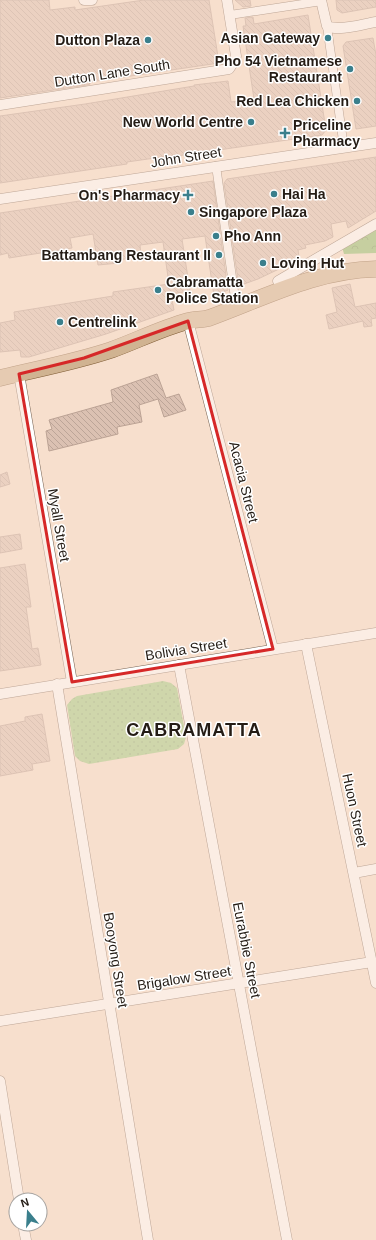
<svg xmlns="http://www.w3.org/2000/svg" width="376" height="1240" font-family="Helvetica,sans-serif">
	<style>
		.green { fill: url(#green-dots) }
		.forest { fill: url(#forest-crowns) }
		.building { fill: url(#building-back-hatch); stroke: #bca395 }
		.lines { fill: none; stroke-linecap: round; stroke-linejoin: round }
		.pedestrian-casing { stroke: #786454; stroke-width: 9 }
		.minor-casing { stroke: #786454; stroke-width: 11 }
		.primary-casing { stroke: #805d36; stroke-width: 17 }
		.pedestrian { stroke: #fff; stroke-width: 8 }
		.minor { stroke: #fff; stroke-width: 10 }
		.primary { stroke: #d0b391; stroke-width: 16 }
		.marked { fill: none; stroke: #d62828; stroke-width: 3; stroke-linejoin: round }
		.poi-dot { fill: #3a7f8c; stroke: #fff; stroke-width: 1.5 }
		.labels { text-anchor: middle; stroke-width: 3; stroke-linejoin: round; paint-order: stroke }
		.poi-label { font-size: 14px; font-weight: bold; fill: #241c15; stroke: #fff; text-anchor: end }
		.street-label { font-size: 14px; fill: #241c15; stroke: #fff }
		.district-label { font-size: 18px; font-weight: bold; letter-spacing: 1px; fill: #241c15; stroke: #fff }
	</style>
	<defs>
		<pattern id="green-dots" width="8" height="8" patternUnits="userSpaceOnUse"><rect width="8" height="8" fill="#9ecc81"/><path d="M2 2h.1M6 6h.1" fill="none" stroke="#88af6f" stroke-width="1.8" stroke-linecap="round"/></pattern>
		<pattern id="forest-crowns" width="20" height="18" patternUnits="userSpaceOnUse"><rect width="20" height="18" fill="#8abd68"/><path d="M2 6a3 3 0 1 1 6 0M12 15a3 3 0 1 1 6 0" fill="none" stroke="#719954"/></pattern>
		<pattern id="building-back-hatch" width="6" height="6" patternUnits="userSpaceOnUse"><rect width="6" height="6" fill="#dbc1b2"/><path d="M-1 5l2 2M0 0l6 6M5-1l2 2" fill="none" stroke="#bca598"/></pattern>
	</defs>
	<rect width="100%" height="100%" fill="#f7dfcd"/>
	<!-- green -->
	<polygon class="green" points="163,681 171,683 177,688 186,737 184,744 178,749 89,764 80,761 75,756 67,705 72,699 77,696"/>
	<!-- forest -->
	<polygon class="forest" points="376,227 376,253 344,254 342,247"/>
	<!-- building -->
	<g class="building">
		<polygon points="0,0 49,0 50,10 75,7 75,10 144,0 209,0 219,63 90,82 90,84 87,85 0,98"/>
		<polygon points="235,0 250,0 251,6 243,7"/>
		<polygon points="336,0 376,0 376,7 342,13 337,10"/>
		<polygon points="308,15 326,130 322,135 177,156 176,155 127,162 127,164 0,183 0,116 85,104 194,86 194,85 228,81 231,102 254,99 243,26 246,26 245,18 253,17 254,24"/>
		<polygon points="373,38 376,55 376,126 356,129 343,46 346,42"/>
		<polygon points="376,157 376,211 348,228 346,221 331,224 333,237 325,241 305,245 306,248 298,250 299,257 279,269 258,279 244,284 238,280 224,183 227,179"/>
		<polygon points="213,181 228,290 214,296 205,236 182,239 190,291 171,294 174,310 106,334 29,357 21,357 20,350 0,352 0,323 15,320 14,312 113,296 113,292 169,284 163,242 140,245 141,256 119,260 119,263 98,265 93,234 70,238 72,248 9,258 8,253 0,255 0,213"/>
		<polygon points="350,284 355,307 376,303 376,318 371,319 372,326 364,327 363,321 329,329 326,315 337,312 332,288"/>
		<polygon points="157,374 166,398 179,394 186,410 164,417 158,399 139,405 142,422 117,427 118,434 49,451 46,431 52,429 49,420 113,402 111,390"/>
		<polygon points="7,472 10,484 0,487 0,475"/>
		<polygon points="20,534 22,549 0,553 0,537"/>
		<polygon points="25,564 31,607 26,607 32,649 38,648 41,665 0,671 0,568"/>
		<polygon points="42,714 50,761 32,764 33,770 0,776 0,726 25,721 25,717"/>
	</g>
	<g class="lines">
		<defs>
			<g id="pedestrian">
				<polyline points="230,15 322,1"/>
				<polyline points="327,26 344,148"/>
				<polyline points="216,166 235,298"/>
			</g>
			<g id="minor">
				<polyline points="84,0 92,0"/>
				<path d="M321 0 327 26C338 32 363 24 376 22"/>
				<polyline points="0,105 229,69 235,60 236,56 227,0"/>
				<polyline points="0,199 376,143"/>
				<polyline points="278,281 376,224"/>
				<polyline points="188,321 273,649"/>
				<polyline points="19,374 72,682"/>
				<polyline points="306,644 376,983"/>
				<polyline points="179,665 287,1240"/>
				<polyline points="57,684 148,1240"/>
				<polyline points="0,694 376,633"/>
				<polyline points="354,873 376,869"/>
				<polyline points="0,1021 372,962"/>
				<polyline points="0,1081 19,1200"/>
				<polyline points="23,1224 26,1240"/>
			</g>
			<path id="primary" d="M0 378C37 369 75 362 111 350 136 341 162 328 188 321 195 319 202 320 209 318 264 298 316 270 376 269"/>
		</defs>
		<!-- pedestrian casing -->
		<use href="#pedestrian" class="pedestrian-casing"/>
		<!-- minor casing -->
		<use href="#minor" class="minor-casing"/>
		<!-- primary casing -->
		<use href="#primary" class="primary-casing"/>
		<!-- pedestrian -->
		<use href="#pedestrian" class="pedestrian"/>
		<!-- minor -->
		<use href="#minor" class="minor"/>
		<!-- primary -->
		<use href="#primary" class="primary"/>
	</g>
	<!-- marked area -->
	<path d="M0 0H376V1240H0ZM188 321 273 649 72 682 19 374 84 358Z" fill="#f7dfcd" fill-opacity=".55" fill-rule="evenodd"/>
	<path class="marked" d="M188 321 273 649 72 682 19 374 84 358Z"/>
	<!-- markers -->
	<g class="poi-dot">
		<circle cx="328" cy="38" r="4"/>
		<circle cx="148" cy="40" r="4"/>
		<circle cx="350" cy="69" r="4"/>
		<circle cx="357" cy="101" r="4"/>
		<circle cx="251" cy="122" r="4"/>
		<path d="M283 127h4v4h4v4h-4v4h-4v-4h-4v-4h4z"/>
		<circle cx="274" cy="194" r="4"/>
		<path d="M186 189h4v4h4v4h-4v4h-4v-4h-4v-4h4z"/>
		<circle cx="191" cy="212" r="4"/>
		<circle cx="216" cy="236" r="4"/>
		<circle cx="219" cy="255" r="4"/>
		<circle cx="263" cy="263" r="4"/>
		<circle cx="158" cy="290" r="4"/>
		<circle cx="60" cy="322" r="4"/>
	</g>
	<g class="labels">
		<!-- poi labels -->
		<g class="poi-label">
			<text x="320" y="43">Asian Gateway</text>
			<text x="140" y="45">Dutton Plaza</text>
			<text x="342" y="66">Pho 54 Vietnamese<tspan x="342" dy="16">Restaurant</tspan></text>
			<text x="349" y="106">Red Lea Chicken</text>
			<text x="243" y="127">New World Centre</text>
			<text x="293" y="130" text-anchor="start">Priceline<tspan x="293" dy="16">Pharmacy</tspan></text>
			<text x="282" y="199" text-anchor="start">Hai Ha</text>
			<text x="180" y="200">On's Pharmacy</text>
			<text x="199" y="217" text-anchor="start">Singapore Plaza</text>
			<text x="224" y="241" text-anchor="start">Pho Ann</text>
			<text x="211" y="260">Battambang Restaurant II</text>
			<text x="271" y="268" text-anchor="start">Loving Hut</text>
			<text x="166" y="287" text-anchor="start">Cabramatta<tspan x="166" dy="16">Police Station</tspan></text>
			<text x="68" y="327" text-anchor="start">Centrelink</text>
		</g>
		<!-- street labels -->
		<g class="street-label">
			<text transform="translate(112 73) rotate(-9)" y="5">Dutton Lane South</text>
			<text transform="translate(186 157) rotate(-9)" y="5">John Street</text>
			<text transform="translate(244 482) rotate(76)" y="5">Acacia Street</text>
			<text transform="translate(59 525) rotate(80)" y="5">Myall Street</text>
			<text transform="translate(186 649) rotate(-9)" y="5">Bolivia Street</text>
			<text transform="translate(355 810) rotate(78)" y="5">Huon Street</text>
			<text transform="translate(247 950) rotate(79)" y="5">Eurabbie Street</text>
			<text transform="translate(116 960) rotate(81)" y="5">Booyong Street</text>
			<text transform="translate(184 978) rotate(-9)" y="5">Brigalow Street</text>
		</g>
		<!-- district labels -->
		<g class="district-label">
			<text x="194" y="736">CABRAMATTA</text>
		</g>
	</g>
	<!-- north arrow -->
	<g transform="translate(28 1212) rotate(342)"><circle r="19" fill="#ffffff" stroke="#a7a4a1"/>
	<path d="M0-3L7 15L0 10L-7 15Z" fill="#3a7f8c"/>
	<text y="-6" font-size="11" font-weight="bold" text-anchor="middle" fill="#241c15">N</text>
	</g>
</svg>
